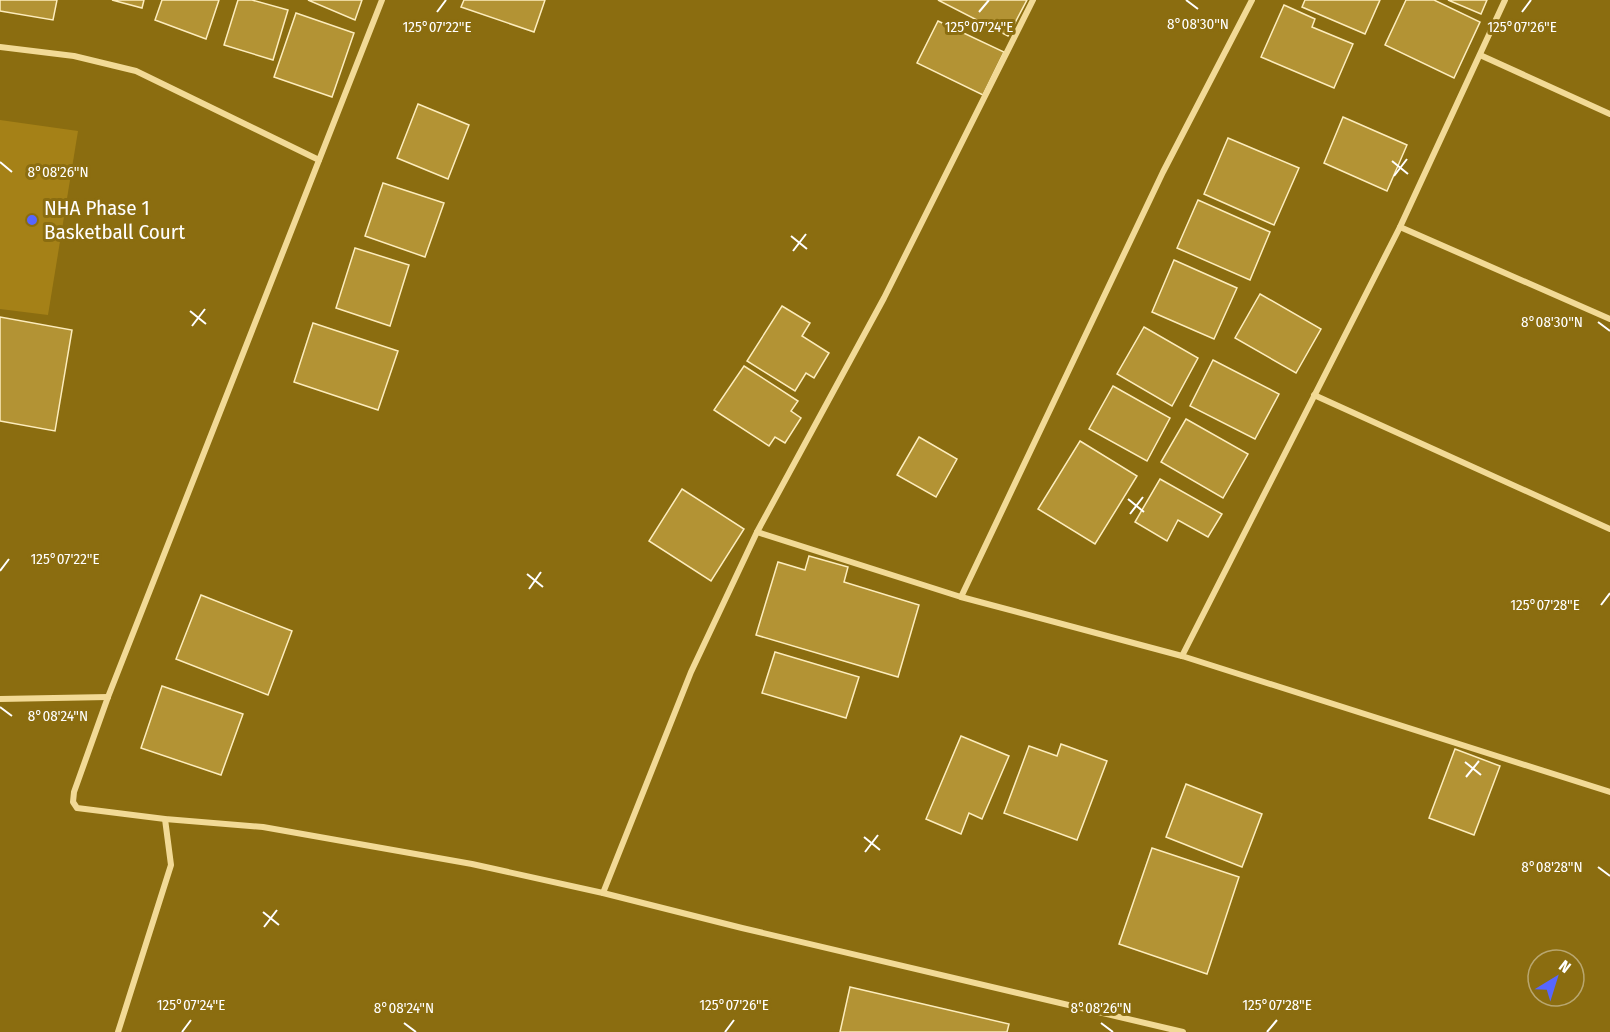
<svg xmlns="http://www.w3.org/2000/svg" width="1610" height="1032" font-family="'Fira Sans Condensed',sans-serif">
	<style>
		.green { fill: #a58117 }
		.building { fill: #b39334; stroke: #fdedbd; stroke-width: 1.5 }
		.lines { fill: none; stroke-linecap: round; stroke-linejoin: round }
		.minor { stroke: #f2da96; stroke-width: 6 }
		.ticks { fill: none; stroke: #fff; stroke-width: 2 }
		.poi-dot { fill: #5766ff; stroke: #8b6d10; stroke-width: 2 }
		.labels { text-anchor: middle; stroke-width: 6; stroke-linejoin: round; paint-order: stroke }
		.poi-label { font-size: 21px; fill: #fff; stroke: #8b6d10; text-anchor: start }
		.ticks-label { font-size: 15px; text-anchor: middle; fill: #fff; stroke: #8b6d10; stroke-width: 6; stroke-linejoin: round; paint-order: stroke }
	</style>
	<rect width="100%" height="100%" fill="#8b6d10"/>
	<!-- green -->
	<polygon class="green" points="0,120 78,131 48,315 0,309"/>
	<!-- building -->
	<g class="building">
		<polygon points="0,0 57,0 53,20 0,11"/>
		<polygon points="112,0 144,0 142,8"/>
		<polygon points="162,0 219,0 206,39 155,20"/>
		<polygon points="238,0 252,0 288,10 273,60 224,45"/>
		<polygon points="308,0 362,0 355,20"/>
		<polygon points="464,0 545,0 534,32 461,7"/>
		<polygon points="938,0 1027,0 1008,36"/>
		<polygon points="1305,0 1380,0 1365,34 1302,7"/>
		<polygon points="1406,0 1434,0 1480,22 1454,78 1385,45"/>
		<polygon points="1448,0 1487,0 1481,14"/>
		<polygon points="1284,5 1315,19 1312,27 1353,44 1334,88 1261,57"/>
		<polygon points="296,13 354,33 332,97 274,77"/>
		<polygon points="938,21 1004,52 983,95 917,63"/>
		<polygon points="418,104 469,125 448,179 397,158"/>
		<polygon points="1343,117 1407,145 1387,191 1324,163"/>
		<polygon points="1228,138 1299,168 1274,225 1204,194"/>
		<polygon points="383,183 444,203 425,257 365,236"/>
		<polygon points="1198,200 1270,232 1250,280 1177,248"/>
		<polygon points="355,248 409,265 390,326 336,308"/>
		<polygon points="1174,260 1237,288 1214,339 1152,312"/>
		<polygon points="1260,294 1321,329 1296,373 1235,338"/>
		<polygon points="782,306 810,323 802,336 829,353 814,378 806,373 795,391 747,361"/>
		<polygon points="0,317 72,330 55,431 0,421"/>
		<polygon points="313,323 398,351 378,410 294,382"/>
		<polygon points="1144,327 1198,358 1172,406 1117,374"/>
		<polygon points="1213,360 1279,394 1255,439 1190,406"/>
		<polygon points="744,366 798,401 791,411 801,418 785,443 775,437 769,446 714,410"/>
		<polygon points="1113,386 1170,418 1147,461 1089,429"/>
		<polygon points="1186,419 1248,454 1223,498 1161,462"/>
		<polygon points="919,437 957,459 936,497 897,475"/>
		<polygon points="1080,441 1137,476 1095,544 1038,509"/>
		<polygon points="1160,479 1222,514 1208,537 1178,520 1167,541 1135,522"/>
		<polygon points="682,489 744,529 711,581 649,541"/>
		<polygon points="809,556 848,567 844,582 919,605 898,677 756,635 778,562 805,570"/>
		<polygon points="201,595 292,631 268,695 176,659"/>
		<polygon points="775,652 859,677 846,718 762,693"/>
		<polygon points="162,686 243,714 221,775 141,748"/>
		<polygon points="961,736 1009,756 982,819 969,813 961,834 926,819"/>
		<polygon points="1061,744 1107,761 1077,840 1004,813 1029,746 1057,756"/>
		<polygon points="1455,749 1500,766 1474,835 1429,818"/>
		<polygon points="1186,784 1262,814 1242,867 1166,837"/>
		<polygon points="1152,848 1239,877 1207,974 1119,944"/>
		<polygon points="850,987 1009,1024 1007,1032 840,1032"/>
	</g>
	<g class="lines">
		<!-- minor -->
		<g class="minor">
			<polyline points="382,0 108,697 74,792 73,802 77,808 165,819 263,827 472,864 603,893 742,928 1183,1032"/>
			<polyline points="0,47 74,56 136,71 319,160"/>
			<polyline points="1480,55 1610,114"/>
			<polyline points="1400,227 1610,319"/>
			<polyline points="1314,395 1610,529"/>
			<polyline points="757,532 961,597 1182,656 1610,792"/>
			<polyline points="961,597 1163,172 1252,0"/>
			<polyline points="1182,656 1400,227 1505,0"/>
			<polyline points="0,699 108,697"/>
			<polyline points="603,893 691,672 757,532 884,298 1033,0"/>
			<polyline points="118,1032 171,865 165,819"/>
		</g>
	</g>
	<!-- ticks -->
	<path class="ticks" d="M1186 0 1198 9M437 12 446 0M979 12 989 0M1522 12 1531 0M1392 161 1408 174M0 162 12 172M1394 176 1407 159M791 236 807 249M793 251 806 234M190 311 206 324M1598 322 1610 331M192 326 205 309M1128 499 1144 512M1130 514 1143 497M0 571 9 559M527 574 543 587M529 589 541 572M1601 605 1610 593M0 707 12 716M1465 762 1481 775M1466 777 1479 761M864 837 880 850M865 852 878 835M1598 867 1610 876M263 912 279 925M264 927 277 910M404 1023 416 1032M1101 1023 1113 1032M182 1032 191 1020M725 1032 734 1020M1267 1032 1277 1020"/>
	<!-- markers -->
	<circle class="poi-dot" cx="32" cy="220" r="6"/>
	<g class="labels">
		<!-- poi labels -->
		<g class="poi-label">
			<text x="44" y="215">NHA Phase 1<tspan x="44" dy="24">Basketball Court</tspan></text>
		</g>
	</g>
	<g class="ticks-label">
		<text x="1198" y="29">8°08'30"N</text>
		<text x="437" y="32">125°07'22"E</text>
		<text x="979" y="32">125°07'24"E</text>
		<text x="1522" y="32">125°07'26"E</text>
		<text x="58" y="177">8°08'26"N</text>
		<text x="1552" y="327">8°08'30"N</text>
		<text x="65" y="564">125°07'22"E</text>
		<text x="1545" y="610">125°07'28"E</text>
		<text x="58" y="721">8°08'24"N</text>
		<text x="1552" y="872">8°08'28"N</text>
		<text x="191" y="1010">125°07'24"E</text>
		<text x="734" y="1010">125°07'26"E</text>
		<text x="1277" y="1010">125°07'28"E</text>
		<text x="404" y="1013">8°08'24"N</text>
		<text x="1101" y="1013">8°08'26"N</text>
	</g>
	<!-- north arrow -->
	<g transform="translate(1556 978) rotate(38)"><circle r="28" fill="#8b6d10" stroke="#b9a770" stroke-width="1.5"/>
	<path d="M0-4.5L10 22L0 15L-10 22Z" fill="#5766ff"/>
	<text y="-9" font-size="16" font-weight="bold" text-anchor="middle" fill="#ffffff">N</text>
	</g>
</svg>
